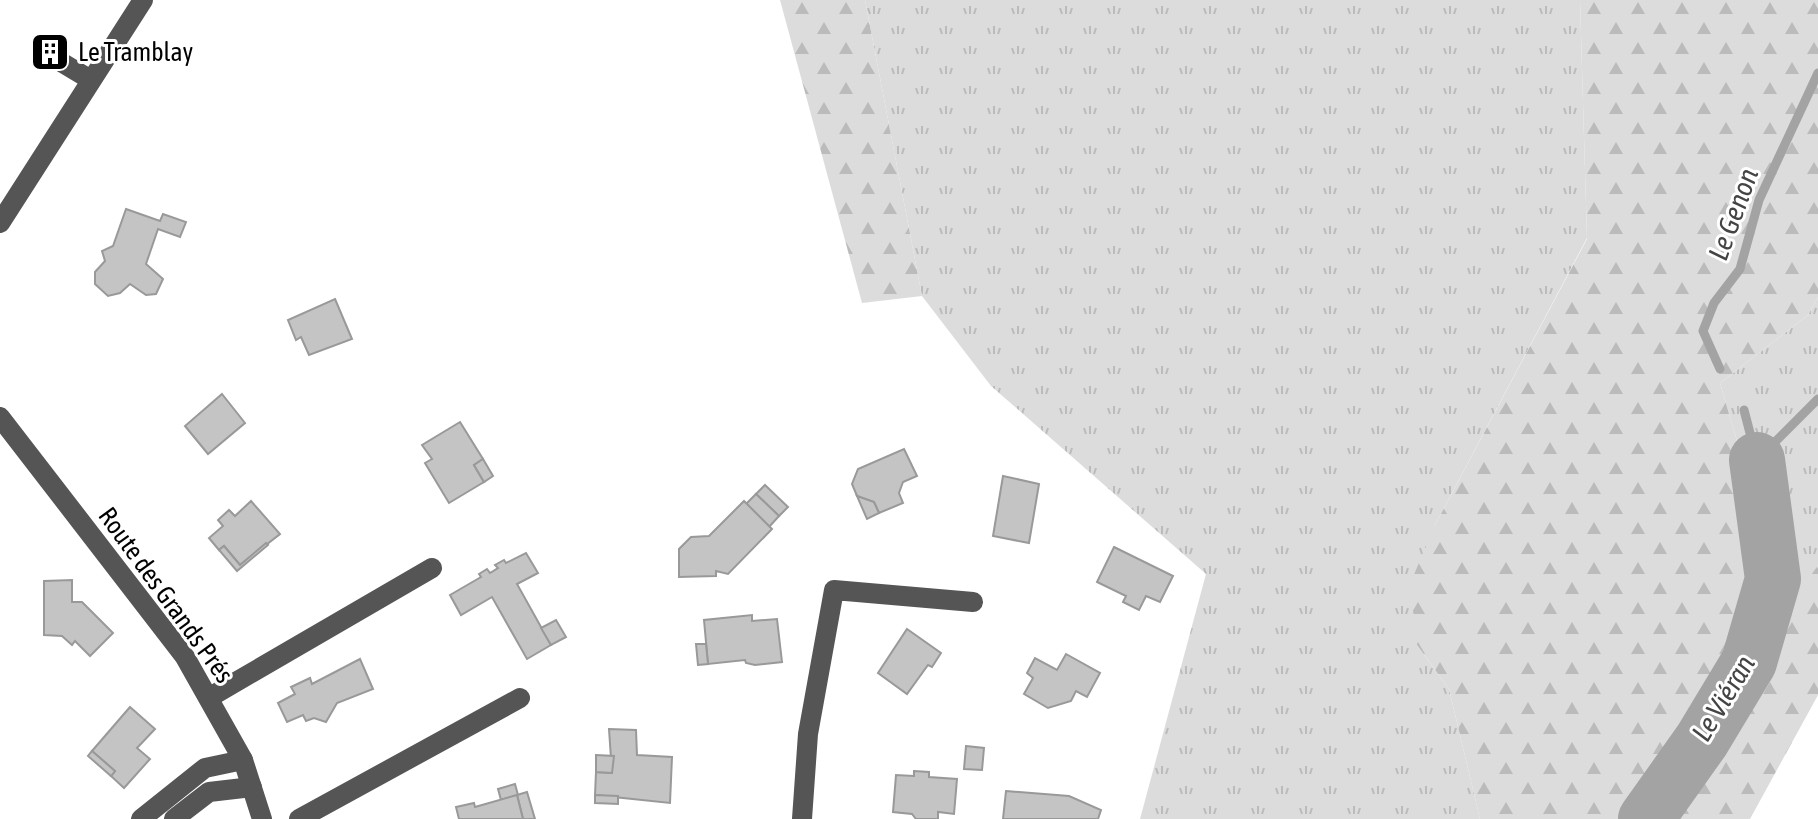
<svg xmlns="http://www.w3.org/2000/svg" width="1818" height="819" font-family="'Asap Condensed',sans-serif">
	<style>
		.grass { fill: url(#grass-tufts) }
		.forest { fill: url(#forest-firs) }
		.lines { fill: none; stroke-linecap: round; stroke-linejoin: round }
		.stream { stroke: #a3a3a3; stroke-width: 9 }
		.river { stroke: #a3a3a3; stroke-width: 56 }
		.building { fill: #c4c4c4; stroke: #999; stroke-width: 2 }
		.minor { stroke: #555; stroke-width: 20 }
		.labels { text-anchor: middle; stroke-width: 6; stroke-linejoin: round; paint-order: stroke }
		.poi-label { font-size: 26px; fill: #000; stroke: #fff; text-anchor: start }
		.street-label { font-size: 26px; fill: #000; stroke: #fff }
		.water-label { font-size: 28px; font-style: italic; fill: #444; stroke: #fff }
	</style>
	<defs>
		<pattern id="grass-tufts" width="24" height="20" patternUnits="userSpaceOnUse" patternTransform="scale(2)"><rect width="24" height="20" fill="#dcdcdc"/><path d="M3 7l-1-3M5 7V3M7 7l1-3M15 17l-1-3M17 17v-4M19 17l1-3" fill="none" stroke="#bbb"/></pattern>
		<pattern id="forest-firs" width="22" height="20" patternUnits="userSpaceOnUse" patternTransform="scale(2)"><rect width="22" height="20" fill="#dcdcdc"/><path d="M5 1l3.5 6h-7zM16 11l3.5 6h-7z" fill="#bbb"/></pattern>
	</defs>
	<rect width="100%" height="100%" fill="#fff"/>
	<!-- grass -->
	<g class="grass">
		<polygon points="865,0 1580,0 1587,238 1435,525 1417,645 1449,689 1480,819 1140,819 1206,574 991,386 922,296"/>
		<polygon points="1818,297 1818,565 1799,594 1761,523 1720,383 1808,315"/>
	</g>
	<!-- forest -->
	<g class="forest">
		<polygon points="780,0 865,0 922,296 862,303"/>
		<polygon points="1580,0 1818,0 1818,297 1808,315 1720,383 1761,523 1798,594 1818,565 1818,695 1750,819 1480,819 1449,689 1417,645 1410,584 1435,525 1587,239"/>
	</g>
	<g class="lines">
		<!-- stream -->
		<g class="stream">
			<polyline points="1720,369 1703,331 1714,303 1740,269 1759,200 1818,73"/>
			<polyline points="1744,410 1757,460"/>
			<polyline points="1757,460 1818,399"/>
		</g>
		<!-- river -->
		<polyline class="river" points="1646,819 1702,740 1749,662 1773,579 1757,460"/>
	</g>
	<!-- building -->
	<g class="building">
		<polygon points="45,40 63,49 54,65 37,56"/>
		<polygon points="126,209 160,221 163,214 186,222 180,237 158,229 146,264 163,279 156,294 146,295 130,284 120,293 108,296 95,284 95,272 105,261 102,251 113,246"/>
		<polygon points="335,299 352,339 309,355 301,337 296,340 288,320"/>
		<polygon points="222,394 245,423 208,454 185,426"/>
		<polygon points="460,422 483,459 474,465 484,482 449,503 425,463 432,459 422,445"/>
		<polygon points="904,449 917,476 903,482 899,493 903,503 879,513 874,502 857,496 852,484 858,469"/>
		<polygon points="483,459 493,476 484,482 474,465"/>
		<polygon points="1003,476 1039,484 1029,543 993,536"/>
		<polygon points="765,485 788,507 779,516 756,494"/>
		<polygon points="756,494 779,516 769,527 746,504"/>
		<polygon points="857,496 874,502 879,513 867,519"/>
		<polygon points="251,501 280,534 240,565 224,546 219,550 209,538 223,526 218,520 229,510 235,516"/>
		<polygon points="744,501 772,529 728,574 716,571 716,576 679,577 679,549 691,537 709,536"/>
		<polygon points="266,543 268,545 237,571 219,550 224,546 240,565"/>
		<polygon points="1114,547 1173,576 1160,602 1146,596 1139,610 1123,602 1126,596 1097,582"/>
		<polygon points="526,553 538,573 517,584 551,645 527,659 492,597 461,615 450,595 481,577 479,574 487,569 490,573 498,568 495,565 504,560 506,563"/>
		<polygon points="72,580 72,602 82,602 113,633 90,656 75,641 72,645 62,636 44,635 44,581"/>
		<polygon points="752,615 752,621 777,619 782,662 755,665 746,663 745,660 708,664 704,620"/>
		<polygon points="556,620 566,637 551,645 541,628"/>
		<polygon points="907,629 941,653 932,667 928,665 907,694 878,673"/>
		<polygon points="696,644 706,644 708,664 698,665"/>
		<polygon points="1066,654 1100,673 1087,697 1076,691 1071,701 1048,708 1024,694 1033,678 1027,673 1035,658 1057,670"/>
		<polygon points="360,659 373,689 337,703 326,722 314,718 306,721 303,715 287,722 278,703 295,694 291,687 310,678 312,684"/>
		<polygon points="130,707 155,729 137,748 150,759 124,788 111,776 115,771 92,751"/>
		<polygon points="609,729 636,730 637,755 672,757 670,803 595,795 596,772 612,773"/>
		<polygon points="966,746 984,748 982,770 964,769"/>
		<polygon points="92,751 115,771 111,776 88,756"/>
		<polygon points="596,755 614,756 612,773 596,772"/>
		<polygon points="914,771 929,772 929,777 957,779 954,814 938,812 938,819 916,819 912,814 893,812 896,775 914,776"/>
		<polygon points="515,784 518,795 501,800 498,789"/>
		<polygon points="1006,791 1069,796 1101,810 1098,819 1003,819"/>
		<polygon points="527,792 535,819 523,819 517,795"/>
		<polygon points="517,795 523,819 459,819 456,807 474,803 475,807"/>
		<polygon points="595,795 618,796 618,804 595,803"/>
	</g>
	<g class="lines">
		<!-- minor -->
		<g class="minor">
			<polyline points="61,62 91,80"/>
			<polyline points="0,223 143,0"/>
			<polyline points="0,417 185,657 243,760 262,819"/>
			<polyline points="210,697 432,568"/>
			<polyline points="141,819 205,768 243,760"/>
			<polyline points="174,819 209,792 252,787"/>
			<polyline points="299,819 520,698"/>
			<polyline points="802,819 808,734 834,590 973,602"/>
		</g>
	</g>
	<!-- icons -->
	<defs>
		<symbol id="building-square" viewBox="-11 -11 22 22"><rect x="-9" y="-9" width="18" height="18" rx="4" fill="#000" stroke="#fff"/><path d="M-4-6H4V6H1V3H-1V6H-4ZM-2.5-4.3h1.7v1.8h-1.7ZM.8-4.3h1.7v1.8H.8ZM-2.5-1h1.7V.8h-1.7ZM.8-1h1.7V.8H.8Z" fill="#fff"/></symbol>
	</defs>
	<g fill-rule="evenodd">
		<use href="#building-square" x="28" y="30" width="44" height="44"/>
	</g>
	<g class="labels">
		<!-- poi labels -->
		<g class="poi-label">
			<text x="78" y="61">Le Tramblay</text>
		</g>
		<!-- street labels -->
		<g class="street-label">
			<text transform="translate(166 595) rotate(54)" y="9">Route des Grands Prés</text>
		</g>
		<!-- water labels -->
		<g class="water-label">
			<text transform="translate(1733 214) rotate(-70)" y="10">Le Genon</text>
			<text transform="translate(1723 698) rotate(-59)" y="10">Le Viéran</text>
		</g>
	</g>
</svg>
